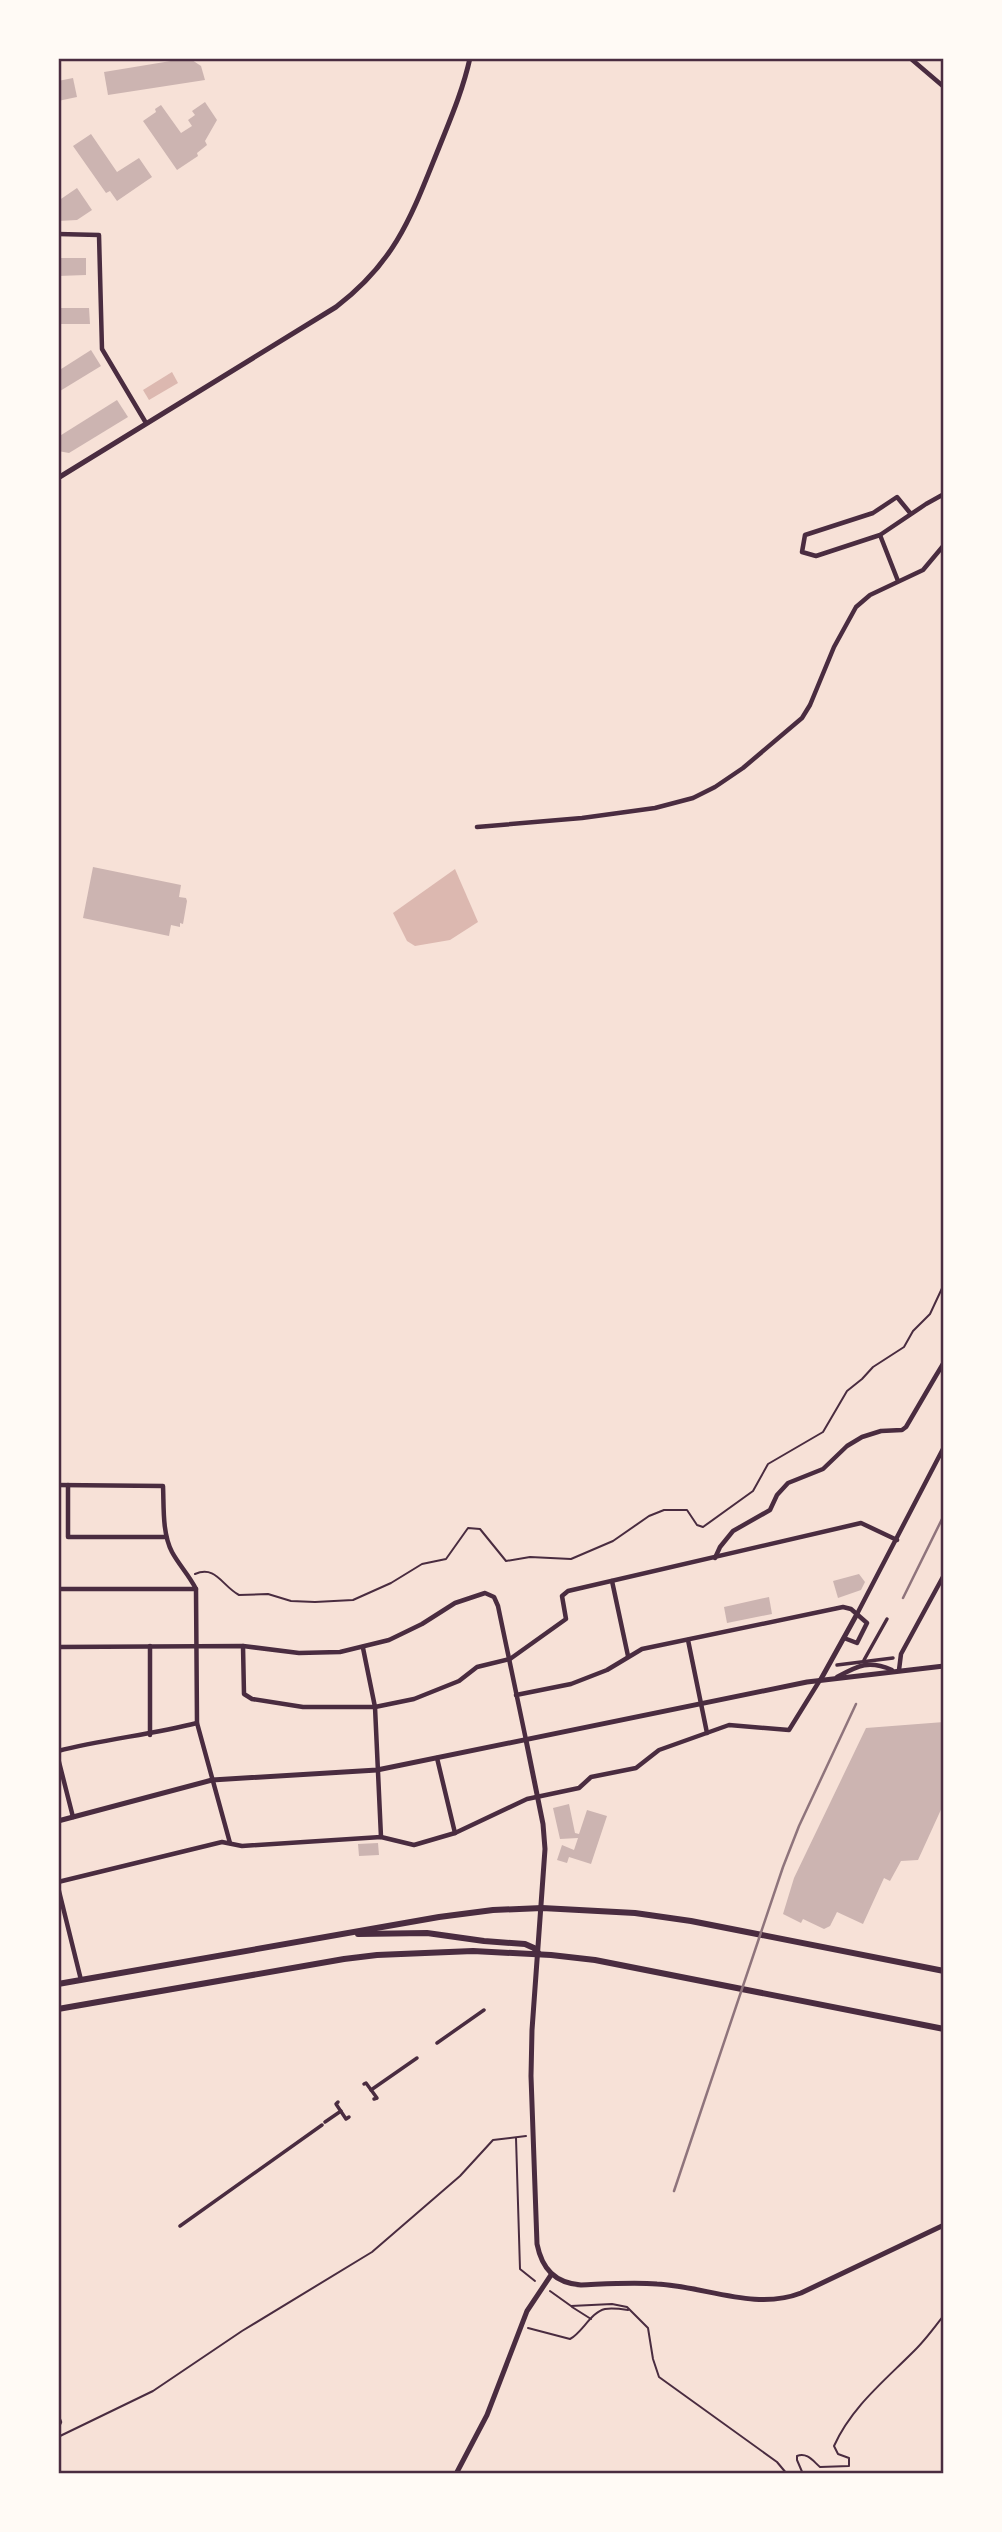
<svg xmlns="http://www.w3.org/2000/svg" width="1002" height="2532" font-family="'Open Sans',sans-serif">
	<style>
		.water { fill: #dcb8b0 }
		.building { fill: #ccb4b1 }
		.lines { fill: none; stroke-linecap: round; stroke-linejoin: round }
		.path { stroke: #4a2c40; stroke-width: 2 }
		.pedestrian { stroke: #4a2c40; stroke-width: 3.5 }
		.minor { stroke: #4a2c40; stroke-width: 4.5 }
		.tertiary { stroke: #4a2c40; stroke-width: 5 }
		.secondary { stroke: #4a2c40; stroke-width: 6 }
		.rail { stroke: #8f747c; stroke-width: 2.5 }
		.neatline { fill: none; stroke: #4a2c40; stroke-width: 2.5 }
	</style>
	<rect width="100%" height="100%" fill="#f7e1d7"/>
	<!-- water -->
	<g class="water">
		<polygon points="172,372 178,383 149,400 143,390"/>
		<polygon points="455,869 478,922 450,940 415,946 407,941 393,913"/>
	</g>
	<!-- building -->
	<g class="building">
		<polygon points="189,58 201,66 205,80 108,95 104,72"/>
		<polygon points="73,78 77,97 58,101 58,81"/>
		<polygon points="205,102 217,120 205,141 207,145 197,153 198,156 177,170 143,121 156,112 155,109 161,105 181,133 192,126 188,120 195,115 192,111"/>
		<polygon points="91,134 117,172 139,158 152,177 117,201 110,191 106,193 73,146"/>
		<polygon points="77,188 92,210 77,220 58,221 58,201"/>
		<polygon points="58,258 86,258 86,275 58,276"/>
		<polygon points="58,308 89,308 90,324 58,324"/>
		<polygon points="91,350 101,366 60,391 58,387 58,371"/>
		<polygon points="117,400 128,417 69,453 58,451 58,437"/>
		<polygon points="93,867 181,885 179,897 186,898 187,901 183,924 180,923 180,927 171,925 169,936 83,918"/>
		<polygon points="859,1574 865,1582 861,1590 838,1598 833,1581"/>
		<polygon points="769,1597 772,1614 727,1623 724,1607"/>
		<polygon points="944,1722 944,1803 918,1860 901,1861 890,1881 884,1878 863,1924 837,1912 830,1926 824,1929 803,1919 801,1923 783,1914 794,1878 866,1728"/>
		<polygon points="569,1804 575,1833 579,1834 587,1810 607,1816 591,1864 569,1857 567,1863 557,1860 562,1845 574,1850 578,1838 560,1839 553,1808"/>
		<polygon points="378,1843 379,1855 359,1856 358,1844"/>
	</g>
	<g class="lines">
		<!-- path -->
		<g class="path">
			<path d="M195 1574C216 1565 222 1586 239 1595L268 1594 291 1601 315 1602 353 1600 391 1583 422 1564 446 1559 468 1528 480 1529 506 1561 530 1557 571 1559 613 1541 649 1516 664 1510H687L697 1525 703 1527 753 1491 768 1464 823 1432 847 1391 862 1379 873 1367 904 1347 913 1331 930 1314 944 1284"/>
			<polyline points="516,2138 520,2269 535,2281"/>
			<polyline points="550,2291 571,2306 612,2304 627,2307 648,2328 653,2359 659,2377 777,2462 787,2474"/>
			<polyline points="572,2307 591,2319"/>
			<path d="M528 2328 570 2339C582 2333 591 2312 605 2309 612 2308 621 2309 628 2310"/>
			<polyline points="58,2437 153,2391 242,2331 372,2252 460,2176 493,2140 526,2136"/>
			<path d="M803 2474 797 2460V2456C807 2452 813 2461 820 2467L849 2466V2458L838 2454 834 2446C851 2408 883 2382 912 2353 924 2342 934 2328 944 2315"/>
		</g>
		<!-- pedestrian -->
		<g class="pedestrian">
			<polyline points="864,1660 887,1619"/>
			<polyline points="837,1665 893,1658"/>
			<polyline points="437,2043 484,2010"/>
			<polyline points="364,2084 366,2083 377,2098 374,2099"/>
			<polyline points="371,2090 417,2058"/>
			<polyline points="338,2102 336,2104 346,2119 349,2117"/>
			<polyline points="325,2122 341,2111"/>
			<polyline points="180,2226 322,2125"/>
		</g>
		<!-- minor -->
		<g class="minor">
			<polyline points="910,58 944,87"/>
			<polyline points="58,234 99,235 102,349 146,423"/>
			<polyline points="911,514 897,497 873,513 805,535 802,552 816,556 880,535 926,504 944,494"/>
			<polyline points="880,535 898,581"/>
			<polyline points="477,827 582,818 655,808 693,798 715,787 743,768 802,718 810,705 834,647 856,607 870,595 923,570 944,545"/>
			<path d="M58 1485 163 1486C164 1506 162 1533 172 1552 179 1565 189 1575 196 1589L197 1723 230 1843"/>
			<polyline points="68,1485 68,1537 166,1537"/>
			<polyline points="715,1558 720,1547 733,1531 770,1510 777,1495 788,1483 823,1469 847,1446 862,1437 881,1431 902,1430 906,1427 944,1362"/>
			<polyline points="612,1581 628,1656"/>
			<polyline points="58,1589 196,1589"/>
			<polyline points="857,1614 944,1447"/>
			<polyline points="688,1640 707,1733"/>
			<polyline points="150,1646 150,1735"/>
			<polyline points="243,1646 244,1694 252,1699 303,1707 375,1707 414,1699 459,1681 477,1667 510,1659 566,1619 562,1596 568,1591 861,1523 897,1540"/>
			<polyline points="58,1647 243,1646 299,1653 340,1652 389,1640 422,1624 455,1603 485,1593 494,1597 498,1606 526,1740"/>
			<polyline points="363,1648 375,1707 381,1837"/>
			<polyline points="899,1670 901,1654 944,1575"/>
			<path d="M837 1677C859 1665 869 1660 892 1670"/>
			<polyline points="516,1695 571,1684 607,1670 642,1649 843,1607 851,1609 867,1623 857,1643 844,1638"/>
			<path d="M58 1751C104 1739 150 1735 197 1723"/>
			<polyline points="58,1758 73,1817"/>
			<polyline points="437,1758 455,1833"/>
			<polyline points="58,1882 222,1842 242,1846 381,1837 414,1845 455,1833 527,1799 579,1788 591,1777 636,1768 659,1750 729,1725 789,1730 820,1680"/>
			<polyline points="58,1887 81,1980"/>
			<polyline points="58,2417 60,2422 58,2426"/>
		</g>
		<!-- tertiary -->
		<g class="tertiary">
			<path d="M58 478 336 307C396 261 411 217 438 150 450 120 463 90 470 58"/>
			<polyline points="821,1679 857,1614"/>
			<path d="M526 1740 543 1824 545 1849 532 2030 531 2076 537 2244C542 2269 555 2283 581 2285 606 2284 632 2282 657 2284 704 2286 755 2311 801 2293L944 2225"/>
			<polyline points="58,1821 212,1780 377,1770 807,1682 944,1666"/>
			<polyline points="456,2474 487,2415 527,2311 551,2275"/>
		</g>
		<!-- secondary -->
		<g class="secondary">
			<polyline points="358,1934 427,1933 484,1941 525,1944 534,1948 539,1954"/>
			<polyline points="58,1984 439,1917 493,1910 542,1908 635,1913 691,1921 944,1971"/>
			<polyline points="58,2009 344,1959 377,1955 473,1951 551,1955 595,1960 944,2029"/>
		</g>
		<!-- rail -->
		<g class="rail">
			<polyline points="903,1598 944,1515"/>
			<polyline points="674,2191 783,1867 799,1826 856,1704"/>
		</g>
	</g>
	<!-- border -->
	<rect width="1002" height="2532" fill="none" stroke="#fffaf5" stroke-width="119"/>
	<rect x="60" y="60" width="882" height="2412" class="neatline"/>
</svg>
